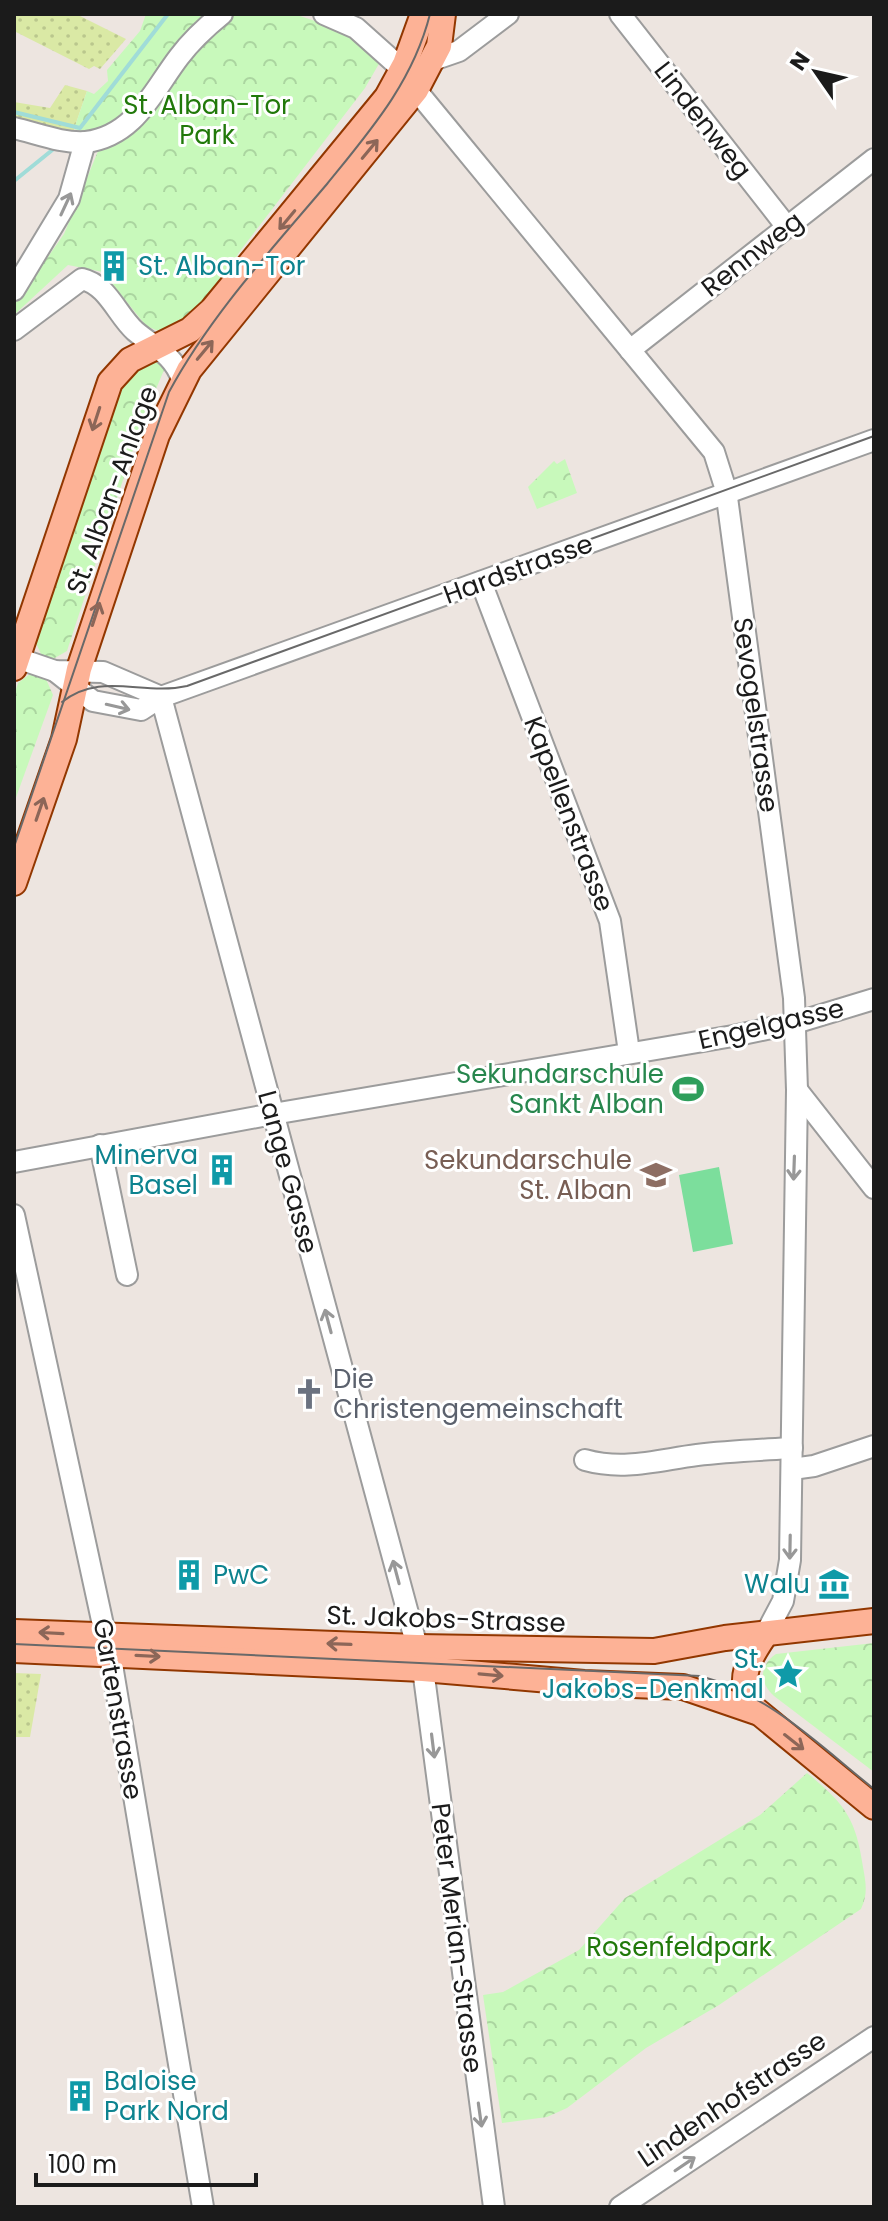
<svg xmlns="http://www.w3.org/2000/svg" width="888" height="2221" font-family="Poppins,sans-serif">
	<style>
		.grass { fill: url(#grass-dots) }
		.park { fill: url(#park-crowns) }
		.pitch { fill: #7cde9c }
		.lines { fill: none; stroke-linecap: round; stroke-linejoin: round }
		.stream { stroke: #a0dcd8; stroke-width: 4 }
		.minor-casing { stroke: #9c9c9c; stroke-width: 24 }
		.major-casing { stroke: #923700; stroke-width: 28 }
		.minor { stroke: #fff; stroke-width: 20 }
		.major { stroke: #fdb296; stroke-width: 24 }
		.tram { stroke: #696969; stroke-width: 2 }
		.oneway { stroke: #8c6658 }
		.oneway2 { stroke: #989898 }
		.labels { text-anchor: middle; stroke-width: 6; stroke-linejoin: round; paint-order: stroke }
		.park-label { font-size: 26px; fill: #21790a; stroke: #fff }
		.street-label { font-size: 26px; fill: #1b1b1b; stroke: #fff }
		.culture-label { font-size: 26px; fill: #0d838f; stroke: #fff; text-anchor: start }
		.leisure-label { font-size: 26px; fill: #27864d; stroke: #fff; text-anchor: end }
		.education-label { font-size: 26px; fill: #785e54; stroke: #fff; text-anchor: end }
		.worship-label { font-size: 26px; fill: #5b616d; stroke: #fff; text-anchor: start }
	</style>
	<defs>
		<pattern id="grass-dots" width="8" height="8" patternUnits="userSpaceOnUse" patternTransform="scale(2)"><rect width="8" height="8" fill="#dae9a5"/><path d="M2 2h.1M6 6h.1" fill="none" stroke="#bac78d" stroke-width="1.8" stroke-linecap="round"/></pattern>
		<pattern id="park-crowns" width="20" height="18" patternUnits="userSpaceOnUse" patternTransform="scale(2)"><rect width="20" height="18" fill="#c8f9bb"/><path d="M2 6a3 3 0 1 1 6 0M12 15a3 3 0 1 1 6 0" fill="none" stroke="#abd5a0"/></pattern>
	</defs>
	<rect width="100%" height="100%" fill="#ede5e0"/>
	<!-- grass -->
	<g class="grass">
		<polygon points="14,14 76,14 126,39 100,69 94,66 89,69 14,31"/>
		<polygon points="65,85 87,91 73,132 14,118 14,102 50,108"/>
		<polygon points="14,1673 41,1674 30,1737 14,1737"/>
	</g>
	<!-- park -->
	<g class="park">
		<polygon points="146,14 294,14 345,31 380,62 365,88 240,251 216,290 179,325 161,332 146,326 103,272 68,265 14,315 14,305 64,234 103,139 74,129 87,91 94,94 108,81 107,70 140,31"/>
		<polygon points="156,355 167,363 142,422 67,651 53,659 41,654 35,641 121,378"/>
		<polygon points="565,459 577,493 537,509 528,487 554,461 557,464"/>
		<polygon points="30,674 46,679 53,695 14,803 14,696 18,683"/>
		<path d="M874 1643V1772L774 1696C759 1682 759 1666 776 1654Z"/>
		<path d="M807 1773C844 1803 856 1818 863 1867 866 1884 868 1894 861 1909L719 2005 646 2048 567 2108 547 2117 502 2123 483 1995 503 1992 579 1950 625 1898 760 1815Z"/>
	</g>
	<!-- pitch -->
	<polygon class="pitch" points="719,1167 733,1244 693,1252 679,1175"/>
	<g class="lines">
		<!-- stream -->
		<g class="stream">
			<polyline points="14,112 80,128 168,14"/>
			<polyline points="14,181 56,147"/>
		</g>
		<defs>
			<g id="minor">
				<polyline points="324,14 356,28 403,70"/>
				<polyline points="620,14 787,227"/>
				<polyline points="433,60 459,51 508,14"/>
				<polyline points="416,90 714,452 726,490 794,998 797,1090 790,1560 783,1601 765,1635"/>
				<path d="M14 128C36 133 63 144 86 142 135 136 153 91 179 57 191 41 206 27 222 14"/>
				<polyline points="14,290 69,199 85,142"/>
				<path d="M14 330 82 279C108 285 117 315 135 331 155 348 172 353 182 379"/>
				<polyline points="630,350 874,159"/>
				<polyline points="481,582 610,921 629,1052"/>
				<polyline points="17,658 55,671 103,672 161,697"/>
				<polyline points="55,671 93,701 141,710 161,697 874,440"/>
				<polyline points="161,697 423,1669 494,2207"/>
				<polyline points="797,1090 874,1188"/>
				<polyline points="100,1145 127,1275"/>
				<polyline points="14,1162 273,1114 733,1036 795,1023 874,999"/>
				<polyline points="14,1215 113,1671 203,2207"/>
				<path d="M585 1460C624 1471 658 1460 697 1455 729 1451 760 1450 792 1448"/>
				<polyline points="792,1469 814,1466 874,1446"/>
				<polyline points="620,2207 874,2037"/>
			</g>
			<g id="major">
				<polyline points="14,668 110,382 130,360 190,330 212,310 387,97 405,64 423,14"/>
				<polyline points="14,883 64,739 79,669 157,435 189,370 416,90 439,46 443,14"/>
				<polyline points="14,1632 417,1647 654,1651 725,1638 874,1621"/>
				<path d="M765 1635C749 1658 737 1678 751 1706L874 1807"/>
				<polyline points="14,1650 423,1669 584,1683 683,1687 756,1712"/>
			</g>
		</defs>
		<!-- minor casing -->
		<use href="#minor" class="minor-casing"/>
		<!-- major casing -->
		<use href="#major" class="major-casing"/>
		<!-- minor -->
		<use href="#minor" class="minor"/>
		<!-- major -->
		<use href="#major" class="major"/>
		<!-- tram -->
		<g class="tram">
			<path d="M62 702C101 671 142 696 187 686L874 436"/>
			<path d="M14 847 169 392C210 316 271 250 327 184 370 131 413 82 430 14"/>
			<path d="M14 1644 700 1676C769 1694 819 1745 874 1789"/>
		</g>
	</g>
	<!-- one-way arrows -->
	<defs><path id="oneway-shaft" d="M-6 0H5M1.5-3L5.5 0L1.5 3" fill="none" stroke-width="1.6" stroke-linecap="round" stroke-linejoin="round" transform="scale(2)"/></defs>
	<g class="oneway">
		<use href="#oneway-shaft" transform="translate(370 149) rotate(-50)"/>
		<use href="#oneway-shaft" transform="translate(287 220) rotate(130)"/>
		<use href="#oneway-shaft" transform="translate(205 350) rotate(-50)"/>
		<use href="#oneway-shaft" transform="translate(96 419) rotate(108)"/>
		<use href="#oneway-shaft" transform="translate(96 614) rotate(-72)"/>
		<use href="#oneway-shaft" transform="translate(40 809) rotate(-71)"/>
		<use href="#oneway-shaft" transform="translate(51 1633) rotate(-177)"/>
		<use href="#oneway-shaft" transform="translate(339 1644) rotate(-178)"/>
		<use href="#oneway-shaft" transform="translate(148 1656) rotate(3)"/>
		<use href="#oneway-shaft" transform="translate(491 1675) rotate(5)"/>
		<use href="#oneway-shaft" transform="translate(794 1742) rotate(38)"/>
	</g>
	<g class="oneway2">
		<use href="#oneway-shaft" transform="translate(66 204) rotate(-65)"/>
		<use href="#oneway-shaft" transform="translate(118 707) rotate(13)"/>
		<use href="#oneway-shaft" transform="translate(794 1168) rotate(92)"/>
		<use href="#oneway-shaft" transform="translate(328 1321) rotate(-105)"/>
		<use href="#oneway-shaft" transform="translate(790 1547) rotate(91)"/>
		<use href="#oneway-shaft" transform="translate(396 1572) rotate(-105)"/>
		<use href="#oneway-shaft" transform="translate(433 1746) rotate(83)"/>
		<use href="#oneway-shaft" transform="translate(480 2115) rotate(82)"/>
		<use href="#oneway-shaft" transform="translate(685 2164) rotate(-34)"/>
	</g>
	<!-- icons -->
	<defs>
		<symbol id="building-bare" viewBox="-9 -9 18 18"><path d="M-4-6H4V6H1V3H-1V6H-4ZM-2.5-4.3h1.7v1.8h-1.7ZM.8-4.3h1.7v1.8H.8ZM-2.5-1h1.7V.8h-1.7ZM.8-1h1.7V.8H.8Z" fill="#0f9aa8" stroke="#fff" stroke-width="2.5" paint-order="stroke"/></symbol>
		<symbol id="stadium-bare" viewBox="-9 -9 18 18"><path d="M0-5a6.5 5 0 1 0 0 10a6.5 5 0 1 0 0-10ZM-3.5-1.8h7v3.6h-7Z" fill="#2e9e5b" stroke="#fff" stroke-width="2.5" paint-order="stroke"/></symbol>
		<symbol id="school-bare" viewBox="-9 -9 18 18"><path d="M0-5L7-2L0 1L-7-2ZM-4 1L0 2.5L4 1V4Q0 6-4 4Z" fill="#8d6e63" stroke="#fff" stroke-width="2.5" paint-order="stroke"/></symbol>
		<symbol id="church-bare" viewBox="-9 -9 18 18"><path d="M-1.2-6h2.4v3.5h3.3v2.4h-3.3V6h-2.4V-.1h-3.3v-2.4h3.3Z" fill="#6b7280" stroke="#fff" stroke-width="2.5" paint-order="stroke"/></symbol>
		<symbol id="museum-bare" viewBox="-9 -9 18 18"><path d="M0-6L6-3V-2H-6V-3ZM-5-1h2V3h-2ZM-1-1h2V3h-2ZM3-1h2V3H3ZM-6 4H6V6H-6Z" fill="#0f9aa8" stroke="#fff" stroke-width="2.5" paint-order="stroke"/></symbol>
		<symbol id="sight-bare" viewBox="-9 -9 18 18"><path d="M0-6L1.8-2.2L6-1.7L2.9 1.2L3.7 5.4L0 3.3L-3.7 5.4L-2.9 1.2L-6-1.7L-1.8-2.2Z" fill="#0f9aa8" stroke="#fff" stroke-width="2.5" paint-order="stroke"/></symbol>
	</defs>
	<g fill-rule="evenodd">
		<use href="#building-bare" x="92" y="244" width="44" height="44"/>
		<use href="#stadium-bare" x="666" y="1067" width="44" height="44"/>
		<use href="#building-bare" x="200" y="1148" width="44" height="44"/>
		<use href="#school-bare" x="634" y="1153" width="44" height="44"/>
		<use href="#church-bare" x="287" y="1372" width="44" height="44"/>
		<use href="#building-bare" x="167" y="1553" width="44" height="44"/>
		<use href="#museum-bare" x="812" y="1562" width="44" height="44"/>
		<use href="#sight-bare" x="766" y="1652" width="44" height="44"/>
		<use href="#building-bare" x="58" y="2074" width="44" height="44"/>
	</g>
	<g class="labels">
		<!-- park labels -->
		<g class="park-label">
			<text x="207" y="114">St. Alban-Tor<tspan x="207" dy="30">Park</tspan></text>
			<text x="679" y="1956">Rosenfeldpark</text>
		</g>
		<!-- street labels -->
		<g class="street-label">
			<text transform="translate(703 120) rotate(52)" y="9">Lindenweg</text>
			<text transform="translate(752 254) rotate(-38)" y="9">Rennweg</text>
			<text transform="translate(112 490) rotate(-70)" y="9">St. Alban-Anlage</text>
			<text transform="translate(518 569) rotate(-20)" y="9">Hardstrasse</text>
			<text transform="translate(756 715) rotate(82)" y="9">Sevogelstrasse</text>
			<text transform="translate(569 814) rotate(69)" y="9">Kapellenstrasse</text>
			<text transform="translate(771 1024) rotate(-13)" y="9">Engelgasse</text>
			<text transform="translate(288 1172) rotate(75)" y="9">Lange Gasse</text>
			<text transform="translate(446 1619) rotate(2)" y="9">St. Jakobs-Strasse</text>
			<text transform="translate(118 1709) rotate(80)" y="9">Gartenstrasse</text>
			<text transform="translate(457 1938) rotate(83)" y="9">Peter Merian-Strasse</text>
			<text transform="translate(732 2099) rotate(-34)" y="9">Lindenhofstrasse</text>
		</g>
		<!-- culture labels -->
		<g class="culture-label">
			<text x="138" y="275">St. Alban-Tor</text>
			<text x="198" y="1164" text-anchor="end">Minerva<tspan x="198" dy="30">Basel</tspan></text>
			<text x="213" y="1584">PwC</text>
			<text x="810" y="1593" text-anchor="end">Walu</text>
			<text x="764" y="1668" text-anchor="end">St.<tspan x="764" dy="30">Jakobs-Denkmal</tspan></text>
			<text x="104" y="2090">Baloise<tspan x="104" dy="30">Park Nord</tspan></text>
		</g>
		<!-- leisure labels -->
		<g class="leisure-label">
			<text x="664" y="1083">Sekundarschule<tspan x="664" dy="30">Sankt Alban</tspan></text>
		</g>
		<!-- education labels -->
		<g class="education-label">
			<text x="632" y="1169">Sekundarschule<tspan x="632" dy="30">St. Alban</tspan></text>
		</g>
		<!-- worship labels -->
		<g class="worship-label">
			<text x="333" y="1388">Die<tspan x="333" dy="30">Christengemeinschaft</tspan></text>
		</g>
	</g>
	<!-- border -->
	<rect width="888" height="2221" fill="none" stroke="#1b1b1b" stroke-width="32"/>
	<!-- north arrow -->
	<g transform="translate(816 72) rotate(304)" stroke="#ffffff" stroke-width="6" paint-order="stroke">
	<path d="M0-6L14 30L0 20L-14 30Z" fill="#1b1b1b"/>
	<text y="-12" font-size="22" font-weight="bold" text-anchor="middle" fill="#1b1b1b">N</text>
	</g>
	<!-- scale -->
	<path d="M36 2173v12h220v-12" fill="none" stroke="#1b1b1b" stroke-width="4"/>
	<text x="48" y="2173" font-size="24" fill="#1b1b1b" stroke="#ffffff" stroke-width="6" paint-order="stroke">100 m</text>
</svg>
